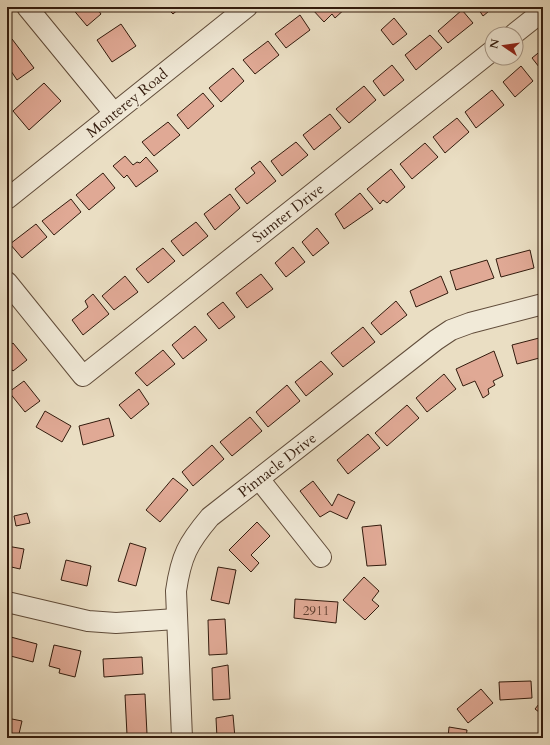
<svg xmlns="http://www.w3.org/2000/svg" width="550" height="745" font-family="Cardo,serif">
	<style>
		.building { fill: #e0a995; stroke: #321b0d }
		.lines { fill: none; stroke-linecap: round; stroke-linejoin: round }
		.minor-casing { stroke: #604c3a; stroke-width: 22 }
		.minor { stroke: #f1ead8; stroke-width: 20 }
		.labels { text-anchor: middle; stroke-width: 3; stroke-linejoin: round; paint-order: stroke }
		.number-label { font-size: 13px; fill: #5e3e2f }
		.street-label { font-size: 15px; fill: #321b0d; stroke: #f1ead8 }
	</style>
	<rect width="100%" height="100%" fill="#eadec3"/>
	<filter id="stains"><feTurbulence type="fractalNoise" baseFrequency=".005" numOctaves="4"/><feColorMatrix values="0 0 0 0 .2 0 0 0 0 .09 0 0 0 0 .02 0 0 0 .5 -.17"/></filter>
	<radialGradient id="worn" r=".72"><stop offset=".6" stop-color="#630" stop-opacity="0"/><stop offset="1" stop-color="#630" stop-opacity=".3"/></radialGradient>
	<!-- building -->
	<g class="building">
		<polygon points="71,7 96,7 101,14 87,26"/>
		<polygon points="166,7 181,7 173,14"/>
		<polygon points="315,7 347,7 335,18 332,14 324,22 312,9"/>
		<polygon points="477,7 494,7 483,16"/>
		<polygon points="462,10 473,23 448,43 438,31"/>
		<polygon points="300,15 310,30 286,48 275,34"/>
		<polygon points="394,18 407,34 393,45 381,30"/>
		<polygon points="121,24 136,46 112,62 97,40"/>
		<polygon points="430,35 442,48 416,70 405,55"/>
		<polygon points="12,39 34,68 17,80 11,71 7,74 7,42"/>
		<polygon points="268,41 279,55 255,74 243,60"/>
		<polygon points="543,49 543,72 532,58"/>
		<polygon points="392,65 404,80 384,96 373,81"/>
		<polygon points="521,66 533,81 515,97 503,82"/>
		<polygon points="233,68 244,81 221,102 209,88"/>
		<polygon points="44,83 61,101 29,130 13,111"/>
		<polygon points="364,86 376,100 349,123 336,109"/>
		<polygon points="492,90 504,105 476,128 465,112"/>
		<polygon points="203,93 214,106 188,129 177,115"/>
		<polygon points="330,114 341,128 314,150 303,135"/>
		<polygon points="457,118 469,132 445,153 433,137"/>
		<polygon points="168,122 180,135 154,156 142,142"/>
		<polygon points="296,142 308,155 282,176 271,161"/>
		<polygon points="425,143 438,157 412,179 400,164"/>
		<polygon points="125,156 133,165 137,162 140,163 146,157 158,171 136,187 127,175 124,178 113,166"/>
		<polygon points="260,161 276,181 247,204 235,189 255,173 251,168"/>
		<polygon points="391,169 405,187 387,203 383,200 380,204 367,189"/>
		<polygon points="103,173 115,188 89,210 76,195"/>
		<polygon points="360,193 373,209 344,229 335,214"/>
		<polygon points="230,194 240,208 215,230 204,214"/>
		<polygon points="71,199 81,212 54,235 42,221"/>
		<polygon points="196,222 208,236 183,256 171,241"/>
		<polygon points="36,224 47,237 22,258 10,244"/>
		<polygon points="317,228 329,243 313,256 302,242"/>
		<polygon points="543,246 543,263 539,247"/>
		<polygon points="293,247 305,262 286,277 275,263"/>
		<polygon points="163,248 175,261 148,283 136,269"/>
		<polygon points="530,250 534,268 501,277 496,259"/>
		<polygon points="487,260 494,278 456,290 450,271"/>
		<polygon points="261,274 273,289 247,308 236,293"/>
		<polygon points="125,276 138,292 114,310 102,296"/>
		<polygon points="441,276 448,293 416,307 410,291"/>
		<polygon points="93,294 109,314 83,335 72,320 88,307 85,301"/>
		<polygon points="396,301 407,315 381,335 371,323"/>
		<polygon points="223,302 235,317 219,329 207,314"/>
		<polygon points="195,326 207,340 183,359 172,345"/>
		<polygon points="363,327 375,342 343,367 331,353"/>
		<polygon points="543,337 543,357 517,364 512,345"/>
		<polygon points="13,343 27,360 13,371 7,364 7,348"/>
		<polygon points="163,350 175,364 147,386 135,373"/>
		<polygon points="494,351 503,376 493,381 495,385 488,389 489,394 483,398 475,381 463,386 456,369"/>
		<polygon points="321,361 333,374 306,396 295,382"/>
		<polygon points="444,374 456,389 427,412 416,398"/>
		<polygon points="24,381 40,401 25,412 9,392"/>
		<polygon points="287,385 300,401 268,427 256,412"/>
		<polygon points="139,389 149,404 131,419 119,405"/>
		<polygon points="407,405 419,418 387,446 375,433"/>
		<polygon points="45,411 71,426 62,442 36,427"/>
		<polygon points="250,417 262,431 232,456 220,442"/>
		<polygon points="109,418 114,436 83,445 79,426"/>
		<polygon points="368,434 380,448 348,474 337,460"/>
		<polygon points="212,445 224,459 193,486 182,472"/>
		<polygon points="173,478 188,490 160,522 146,510"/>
		<polygon points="313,481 332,506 338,494 355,502 347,519 330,511 320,517 300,491"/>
		<polygon points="27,513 30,523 16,526 14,516"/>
		<polygon points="257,522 270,536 251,555 259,563 251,572 229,550"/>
		<polygon points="381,525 386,565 367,566 362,527"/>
		<polygon points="130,543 146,548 136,586 118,581"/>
		<polygon points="7,546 24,549 20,569 7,566"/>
		<polygon points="66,560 91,566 87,586 61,580"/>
		<polygon points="218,567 236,570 229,604 211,600"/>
		<polygon points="364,577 379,591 372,600 379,606 365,620 343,600"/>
		<polygon points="295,599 338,602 336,623 294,618"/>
		<polygon points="225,619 227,654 209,655 208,620"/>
		<polygon points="7,636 37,644 33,662 7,655"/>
		<polygon points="54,645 81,651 75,677 59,673 60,669 49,666"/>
		<polygon points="142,657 143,674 104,677 103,659"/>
		<polygon points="228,665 230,699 213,700 212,668"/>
		<polygon points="531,681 532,698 500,700 499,682"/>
		<polygon points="481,689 493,703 468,723 457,709"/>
		<polygon points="145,694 147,734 127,735 125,695"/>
		<polygon points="543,699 543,715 535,709"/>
		<polygon points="233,715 235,738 217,738 216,718"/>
		<polygon points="7,718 22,721 18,738 7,737"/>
		<polygon points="449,727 467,730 466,738 448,738"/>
	</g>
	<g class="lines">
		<defs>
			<g id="minor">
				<polyline points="27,7 114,113"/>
				<polyline points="514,34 543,11"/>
				<polyline points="7,199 247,7"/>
				<polyline points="7,282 83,376 492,51"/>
				<polyline points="259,479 321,557"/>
				<polyline points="7,602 88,621 116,623 176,619"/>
				<path d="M182 738 176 591C181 556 188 543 210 517L436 340 451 330 470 323 543 304"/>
			</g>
		</defs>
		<!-- minor casing -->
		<use href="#minor" class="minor-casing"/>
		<!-- minor -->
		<use href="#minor" class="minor"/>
	</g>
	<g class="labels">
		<!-- number labels -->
		<g class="number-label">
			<text x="316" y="615">2911</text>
		</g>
		<!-- street labels -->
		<g class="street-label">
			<text transform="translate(127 103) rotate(-39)" y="5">Monterey Road</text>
			<text transform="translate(288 213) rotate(-38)" y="5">Sumter Drive</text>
			<text transform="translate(277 465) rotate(-38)" y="5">Pinnacle Drive</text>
		</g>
	</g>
	<!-- margin -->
	<rect width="550" height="745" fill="none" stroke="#eadec3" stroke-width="24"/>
	<rect x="8" y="8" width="534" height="729" fill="none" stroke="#321b0d" stroke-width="2"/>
	<rect x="12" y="12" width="526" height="721" fill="none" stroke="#321b0d"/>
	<!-- north arrow -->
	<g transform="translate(504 46) rotate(283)"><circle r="19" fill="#f1ead8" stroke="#a59787"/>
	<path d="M0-3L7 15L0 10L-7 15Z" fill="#8f2418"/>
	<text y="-6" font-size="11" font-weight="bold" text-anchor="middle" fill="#321b0d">N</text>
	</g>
	<rect width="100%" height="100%" filter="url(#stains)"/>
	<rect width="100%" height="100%" fill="url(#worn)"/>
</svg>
